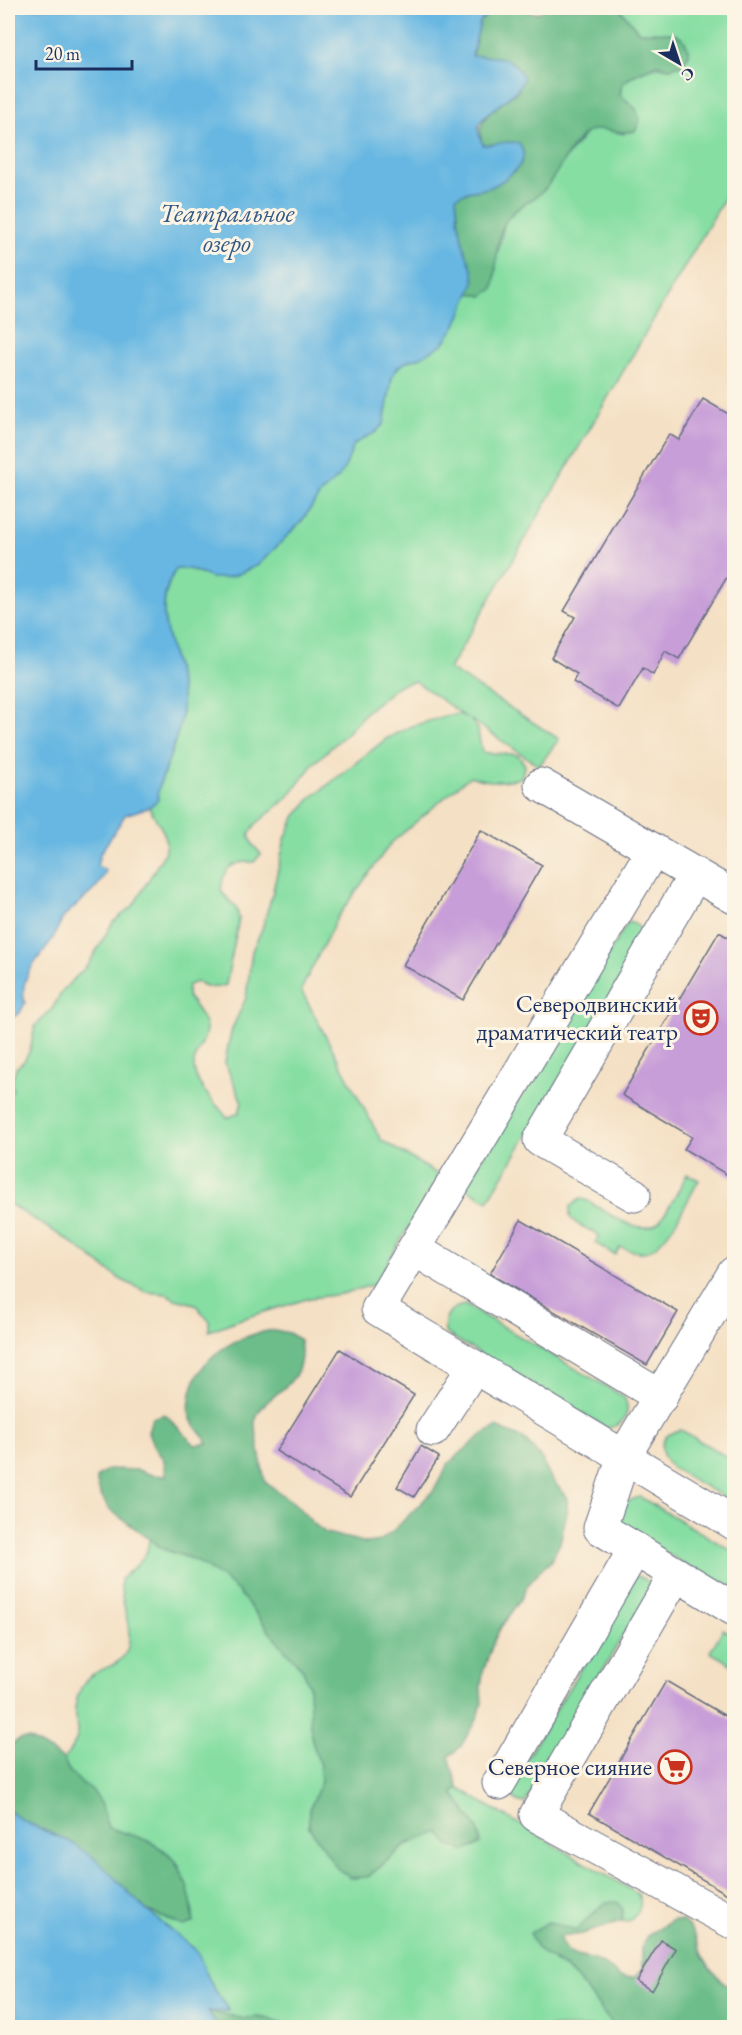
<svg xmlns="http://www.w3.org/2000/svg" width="742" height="2035" font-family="'EB Garamond',serif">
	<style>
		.green { fill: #86dea3; stroke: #508680; stroke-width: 1.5; fill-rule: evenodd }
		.forest { fill: #6cbd89; stroke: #447674; stroke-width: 1.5 }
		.water { fill: #68b7e2; stroke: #4273a0; stroke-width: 1.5 }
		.building { fill: #c79ed8 }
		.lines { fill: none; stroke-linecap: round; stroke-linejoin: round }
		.minor-casing { stroke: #676d82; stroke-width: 35 }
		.minor { stroke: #fff; stroke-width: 33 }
		.labels { text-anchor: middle; stroke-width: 6; stroke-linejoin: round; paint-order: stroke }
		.poi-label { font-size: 24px; fill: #1b2f5e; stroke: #fcf5e5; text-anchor: end }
		.water-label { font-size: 26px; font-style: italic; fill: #325886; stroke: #fcf5e5 }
	</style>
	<rect width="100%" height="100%" fill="#fcf5e5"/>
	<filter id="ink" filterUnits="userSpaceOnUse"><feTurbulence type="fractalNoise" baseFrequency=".0167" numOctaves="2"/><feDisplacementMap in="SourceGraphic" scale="12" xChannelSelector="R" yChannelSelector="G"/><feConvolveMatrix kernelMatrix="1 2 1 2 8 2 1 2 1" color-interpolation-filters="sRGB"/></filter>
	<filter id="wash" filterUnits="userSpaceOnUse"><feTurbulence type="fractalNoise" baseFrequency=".008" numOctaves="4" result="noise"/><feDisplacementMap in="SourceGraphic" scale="24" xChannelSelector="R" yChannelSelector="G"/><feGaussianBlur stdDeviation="1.35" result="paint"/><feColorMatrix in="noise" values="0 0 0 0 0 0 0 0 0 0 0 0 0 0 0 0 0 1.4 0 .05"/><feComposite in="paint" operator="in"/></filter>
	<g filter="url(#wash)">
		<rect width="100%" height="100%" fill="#f4e0c4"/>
		<!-- green -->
		<g class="green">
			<path d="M619 8H734V182L449 669 559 739 539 766 470 719 477 728 482 752C495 755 505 752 518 755L525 765 521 778C502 782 488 783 470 776L390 844 337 918 301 990 381 1140 439 1175 375 1284 342 1294 310 1298 238 1320 209 1331V1321L195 1304 175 1299 167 1294 146 1292 120 1279 68 1240 8 1203V1096L13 1090 12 1080 16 1068 24 1061 30 1050 35 1026 52 1009 63 990 88 965 113 922 133 906 164 854 166 843 164 833 149 807 158 800C157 786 163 778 167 765 174 744 184 721 182 698 178 652 148 614 176 569H189L200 574 236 575 258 565 301 522 321 493 346 465 354 444 384 424 392 377 398 367 408 361 421 357 456 325 470 293 483 296 497 255 505 221 514 212 544 189 564 160 587 132 599 128 624 134 629 102 620 95 622 84C636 73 651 64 670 68L689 55C686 26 661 34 639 32ZM415 681 467 718 459 714 446 716 409 727 386 739 310 799 295 817 285 839 272 895 262 929 252 951 246 998 232 1029 227 1051 225 1063 242 1102 239 1113 227 1118C217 1104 199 1089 195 1073 190 1053 206 1045 206 1029 205 1018 194 1005 187 996L188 985 197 982C208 988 215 989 226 985L239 919 237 909 221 891C223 868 231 861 254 862L261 854 253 845 249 835 255 825 288 797 314 763 346 734 367 711 399 685Z"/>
			<path d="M628 922C638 924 643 929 643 939L488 1201 464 1187Z"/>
			<path d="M687 1174 699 1180C687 1200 668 1247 644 1252 635 1253 628 1250 620 1247L615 1255 595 1243 599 1235 577 1224 570 1217V1207L580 1199 586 1200C604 1210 643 1242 661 1219 671 1206 679 1189 687 1174Z"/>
			<path d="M465 1305 623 1396C633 1411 624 1426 607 1428L445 1333C443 1317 449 1307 465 1305Z"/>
			<path d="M681 1430 734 1461V1503L672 1468C657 1452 657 1435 681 1430Z"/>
			<path d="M640 1497 734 1552V1596L621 1524C619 1508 625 1500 640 1497Z"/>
			<path d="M149 1538 163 1549 195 1560 211 1569 238 1591 280 1644 303 1670 309 1685 311 1736 320 1766 321 1782 309 1812V1827L380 1867C401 1848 412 1840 439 1832L450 1846 470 1817 453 1793 458 1788 638 1894C644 1908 638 1914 628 1922L622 1921 623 1910 599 1908 576 1930 548 1922 554 1962C579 1974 595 2003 613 2025L622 2027 289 2028 280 2023 257 2017 245 2019 207 2011H228L210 1982 197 1951 146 1910 184 1926C184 1911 186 1893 183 1878 176 1843 134 1839 107 1827 104 1819 104 1810 100 1803 91 1784 69 1781 64 1759 70 1751 78 1741 78 1731 79 1726 76 1722 75 1718 74 1708 77 1695 82 1686 94 1664 121 1672 128 1647 133 1624 119 1602 121 1579 135 1565 149 1560 149 1538Z"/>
			<path d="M636 1576 645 1579 652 1586 525 1803C515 1802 511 1797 509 1788Z"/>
			<polygon points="723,1629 734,1636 734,1666 710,1652"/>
		</g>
		<!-- forest -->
		<g class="forest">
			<path d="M502 8H520L527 12 537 13 548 8H619L639 32C662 34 686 26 689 55L682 65 670 68 657 65 632 76 622 84 620 95 636 109 640 121 635 131C616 136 605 125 590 131 574 137 557 175 545 189 534 201 514 207 506 221 493 241 499 267 493 289L483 296 470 293C476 277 471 266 465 251 459 234 458 215 456 197 468 189 475 193 488 188 501 183 526 167 523 152 522 148 520 146 519 143 505 140 498 145 483 145 471 117 500 107 519 90L485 56 472 57 480 22 488 14Z"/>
			<path d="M275 1330 289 1333 300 1340C309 1393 261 1390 255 1422 254 1426 256 1432 257 1436 259 1452 262 1467 265 1482L294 1503 314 1524 326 1533 367 1543 380 1541 392 1532 434 1490 449 1463 483 1434 496 1427 524 1439 534 1450 543 1461 549 1475 567 1498V1512L560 1543 551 1561 539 1572 528 1585 521 1599 501 1627 494 1641 483 1672 481 1688 482 1704 477 1719 461 1746 449 1757 458 1788 453 1793 478 1829 481 1843 466 1851 450 1846 439 1832 406 1844 368 1877 350 1878 337 1868 309 1827V1812L321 1782 320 1766 311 1736 309 1685 303 1670 280 1644 238 1591 224 1579 195 1560 163 1549 109 1509 100 1494 96 1478 108 1469 138 1470 152 1475 166 1476 164 1460 154 1447 148 1432 152 1418 165 1414 195 1445 208 1443C203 1435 192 1426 190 1416 188 1410 190 1399 191 1393 199 1355 239 1334 275 1330Z"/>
			<path d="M21 1739H29L64 1759C69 1781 91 1783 101 1803 104 1810 104 1819 108 1827 119 1832 131 1834 143 1839 180 1853 190 1885 194 1922L184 1926 146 1910 110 1873 70 1842 23 1821 8 1810V1745Z"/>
			<path d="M606 1902H617L623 1910 622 1921 582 1934 559 1937C570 1963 581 1953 601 1963 618 1970 612 1980 635 1977L642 1969V1946L647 1936 673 1920 683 1921C699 1935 695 1943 704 1959 712 1972 722 1982 734 1990V2027L622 2028 613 2025C599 2008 587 1989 572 1974 555 1956 538 1960 530 1933L548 1922 576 1930Z"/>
			<polygon points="207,2011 245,2019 257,2017 269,2019 289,2027 220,2027"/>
		</g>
		<!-- water -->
		<g class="water">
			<path d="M8 8H502L488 14 480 22 472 56C496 57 514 54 524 79 514 100 488 108 480 123 476 130 480 138 483 145 498 145 505 140 519 143 522 149 525 154 522 161 518 171 498 185 488 188 475 192 469 189 456 197L458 220 465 251 473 271 474 282 470 293 456 325 443 344 421 357 408 361 398 367 392 377 384 424 376 432 354 444 346 465 339 477 321 493 301 522 258 565 236 575 224 578H212L189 569H176C147 612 178 653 182 698 184 721 174 744 167 765 162 778 157 786 158 800L149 807 125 815 100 854 97 866 106 870C98 894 79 899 64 917 59 923 57 931 53 938 40 959 17 976 25 1003L20 1013 8 1020Z"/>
			<polygon points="8,1810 23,1821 70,1842 98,1861 146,1910 197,1951 210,1982 229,2011 207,2012 220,2027 8,2027"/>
		</g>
		<g id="blocks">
			<!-- building -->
			<g class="building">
				<polygon points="703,399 730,415 734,407 734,565 679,659 665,651 653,675 643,668 619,709 573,682 577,674 551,658 575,617 564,611 669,434 679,440"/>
				<polygon points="481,830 542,865 463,1000 403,965"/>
				<polygon points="719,932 734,941 734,1179 684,1149 692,1137 622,1095"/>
				<polygon points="521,1220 678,1312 647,1365 490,1274"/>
				<polygon points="340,1349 414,1395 350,1497 276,1451"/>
				<polygon points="421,1446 439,1457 414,1497 397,1487"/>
				<polygon points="666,1681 734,1721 734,1898 589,1813"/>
				<polygon points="661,1940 676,1949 652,1991 636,1981"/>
			</g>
		</g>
	</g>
	<g filter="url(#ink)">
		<use href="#blocks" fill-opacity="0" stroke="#676d82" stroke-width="1.5"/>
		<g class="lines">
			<defs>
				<g id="minor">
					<polyline points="541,785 734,897"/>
					<polyline points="653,850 378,1309 734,1523"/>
					<polyline points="634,1195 540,1140 695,875"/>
					<polyline points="414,1249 661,1397"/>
					<polyline points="734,1273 624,1456 600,1528 734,1609"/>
					<polyline points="433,1430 474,1367"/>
					<polyline points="676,1574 536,1815 734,1923"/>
					<polyline points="499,1783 635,1549"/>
				</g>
			</defs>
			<!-- minor casing -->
			<use href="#minor" class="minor-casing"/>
			<!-- minor -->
			<use href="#minor" class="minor"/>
		</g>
	</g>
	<!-- icons -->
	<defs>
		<symbol id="theatre-ring" viewBox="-11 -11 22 22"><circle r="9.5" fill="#fcf5e5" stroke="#c8321e" stroke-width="1.5"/><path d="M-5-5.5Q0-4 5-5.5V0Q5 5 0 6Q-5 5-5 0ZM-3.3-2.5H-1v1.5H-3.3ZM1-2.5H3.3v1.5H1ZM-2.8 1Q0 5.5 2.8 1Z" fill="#c8321e"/></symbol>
		<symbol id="supermarket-ring" viewBox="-11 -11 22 22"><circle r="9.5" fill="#fcf5e5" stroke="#c8321e" stroke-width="1.5"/><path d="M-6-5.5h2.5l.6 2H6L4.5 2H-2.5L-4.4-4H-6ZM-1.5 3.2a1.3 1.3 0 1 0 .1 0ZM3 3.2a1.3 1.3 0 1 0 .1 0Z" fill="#c8321e"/></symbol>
	</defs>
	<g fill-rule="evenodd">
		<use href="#theatre-ring" x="682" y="999" width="38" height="38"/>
		<use href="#supermarket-ring" x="656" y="1748" width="38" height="38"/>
	</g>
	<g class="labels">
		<!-- poi labels -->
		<g class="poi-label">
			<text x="678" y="1012">Северодвинский<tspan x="678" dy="28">драматический театр</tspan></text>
			<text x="652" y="1775">Северное сияние</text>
		</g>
		<!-- water labels -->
		<g class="water-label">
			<text x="227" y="222">Театральное<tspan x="227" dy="30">озеро</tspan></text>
		</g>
	</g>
	<!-- margin -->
	<rect width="742" height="2035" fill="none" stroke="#fcf5e5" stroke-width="30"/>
	<!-- north arrow -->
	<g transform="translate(679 63) rotate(141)" stroke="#fcf5e5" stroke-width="4.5" paint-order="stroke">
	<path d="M0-4.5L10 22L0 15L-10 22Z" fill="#1b2f5e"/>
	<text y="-9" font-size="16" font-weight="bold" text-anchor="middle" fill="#1b2f5e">С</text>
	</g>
	<!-- scale -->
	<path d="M36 60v9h96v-9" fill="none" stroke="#1b2f5e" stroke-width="3"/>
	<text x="45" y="60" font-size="18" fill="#1b2f5e" stroke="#fcf5e5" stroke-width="4.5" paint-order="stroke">20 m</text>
</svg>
